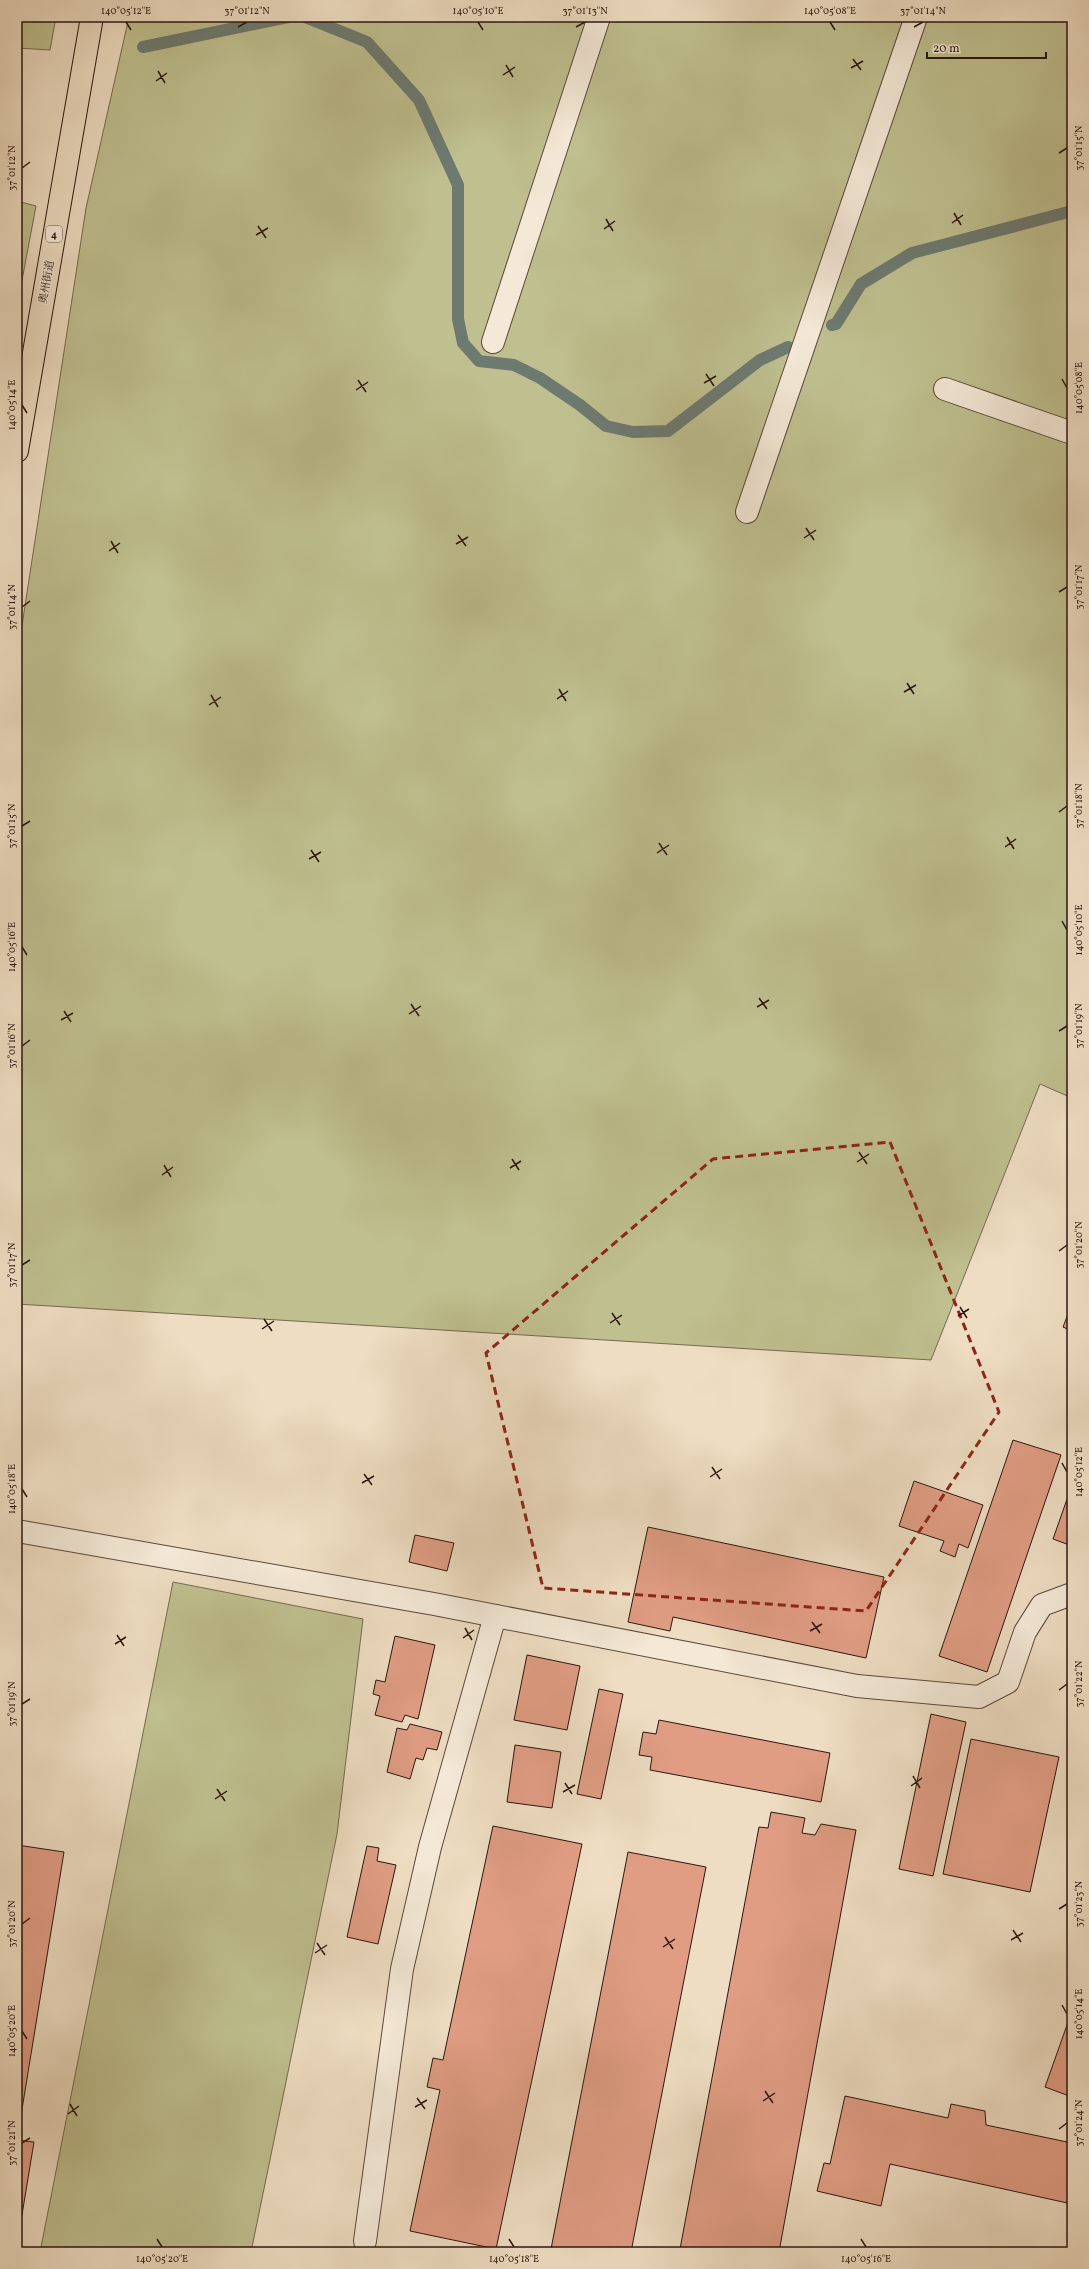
<svg xmlns="http://www.w3.org/2000/svg" width="1089" height="2269" font-family="Vollkorn,'Noto Serif JP',serif">
	<style>
		.green { fill: #bfbf8f; stroke: #756a4f }
		.lines { fill: none; stroke-linecap: round; stroke-linejoin: round }
		.stream { stroke: #6d7a70; stroke-width: 12 }
		.building { fill: #e09d84; stroke: #2b160f }
		.minor-casing { stroke: #5c483c; stroke-width: 24 }
		.highway-casing { stroke: #2b160f; stroke-width: 24 }
		.minor { stroke: #f4e9d7; stroke-width: 22 }
		.highway { stroke: #eeddc2; stroke-width: 22 }
		.marked { fill: none; stroke: #8f2418; stroke-width: 3; stroke-dasharray: 8 5; stroke-linejoin: round }
		.ticks { fill: none; stroke: #2b160f; stroke-width: 1.5 }
		.labels { text-anchor: middle; stroke-width: 3; stroke-linejoin: round; paint-order: stroke }
		.shield { fill: #f4e9d7; stroke: #67554b; stroke-width: 1 }
		.shield-label { font-size: 10px; font-weight: bold; fill: #2b160f }
		.street-label { font-size: 11px; fill: #2b160f; stroke: #f4e9d7 }
		.neatline { fill: none; stroke: #2b160f; stroke-width: 1.5 }
		.ticks-label { font-size: 10px; text-anchor: middle; fill: #2b160f }
	</style>
	<rect width="100%" height="100%" fill="#eeddc2"/>
	<filter id="stains"><feTurbulence type="fractalNoise" baseFrequency=".005" numOctaves="4"/><feColorMatrix values="0 0 0 0 .2 0 0 0 0 .09 0 0 0 0 .02 0 0 0 .5 -.17"/></filter>
	<radialGradient id="worn" r=".72"><stop offset=".6" stop-color="#630" stop-opacity="0"/><stop offset="1" stop-color="#630" stop-opacity=".3"/></radialGradient>
	<!-- green -->
	<g class="green">
		<polygon points="17,17 56,17 50,50 17,48"/>
		<polygon points="129,17 1072,17 1072,1098 1040,1084 931,1360 17,1304 17,658 86,208"/>
		<polygon points="17,201 36,206 17,307"/>
		<polygon points="173,1582 363,1619 337,1834 251,2252 40,2252"/>
	</g>
	<g class="lines">
		<!-- stream -->
		<g class="stream">
			<polyline points="305,17 367,42 419,100 458,185 458,319 463,343 479,361 514,365 540,378 580,405 606,426 633,432 668,431 760,360 788,347"/>
			<polyline points="143,47 288,17"/>
			<polyline points="832,325 836,324 861,284 912,253 1072,211"/>
		</g>
	</g>
	<!-- building -->
	<g class="building">
		<polygon points="1072,1304 1072,1331 1063,1327"/>
		<polygon points="1013,1440 1061,1455 987,1672 939,1656"/>
		<polygon points="914,1481 983,1505 968,1548 959,1544 955,1557 940,1551 944,1541 899,1526"/>
		<polygon points="1072,1485 1072,1546 1053,1539"/>
		<polygon points="648,1527 884,1577 866,1658 673,1617 670,1631 628,1622"/>
		<polygon points="415,1535 454,1543 447,1571 409,1562"/>
		<polygon points="395,1636 435,1645 418,1719 405,1715 402,1722 375,1715 380,1696 373,1694 376,1680 385,1682"/>
		<polygon points="527,1655 580,1666 567,1730 514,1720"/>
		<polygon points="599,1689 623,1694 601,1799 577,1794"/>
		<polygon points="931,1714 966,1722 933,1876 899,1869"/>
		<polygon points="659,1720 830,1753 821,1802 650,1770 652,1757 639,1755 643,1732 656,1734"/>
		<polygon points="410,1724 442,1732 437,1750 427,1748 423,1760 416,1758 410,1779 387,1772 397,1728 407,1730"/>
		<polygon points="971,1739 1059,1757 1030,1892 943,1874"/>
		<polygon points="515,1745 561,1752 552,1808 507,1802"/>
		<polygon points="771,1812 805,1818 802,1833 815,1835 821,1824 856,1830 779,2252 694,2252 680,2249 759,1827 768,1828"/>
		<polygon points="493,1826 582,1844 496,2249 410,2231 440,2090 427,2087 433,2058 443,2060"/>
		<polygon points="17,1845 64,1852 17,2140 34,2142 17,2245"/>
		<polygon points="367,1846 379,1848 377,1861 396,1865 378,1944 347,1937"/>
		<polygon points="628,1852 706,1867 631,2252 570,2252 551,2249"/>
		<polygon points="1072,2011 1072,2097 1045,2087"/>
		<polygon points="845,2096 948,2118 951,2104 985,2111 986,2125 1072,2143 1072,2204 890,2164 881,2206 817,2191 824,2163 830,2164"/>
	</g>
	<g class="lines">
		<defs>
			<g id="minor">
				<polyline points="493,342 599,17"/>
				<polyline points="945,389 1072,433"/>
				<polyline points="747,512 916,17"/>
				<polyline points="17,1531 434,1604 857,1686 979,1697 1008,1682 1025,1632 1042,1605 1069,1595 1072,1596"/>
				<polyline points="365,2241 402,1969 430,1847 495,1616"/>
			</g>
			<polyline id="highway" points="17,451 92,17"/>
		</defs>
		<!-- minor casing -->
		<use href="#minor" class="minor-casing"/>
		<!-- highway casing -->
		<use href="#highway" class="highway-casing"/>
		<!-- minor -->
		<use href="#minor" class="minor"/>
		<!-- highway -->
		<use href="#highway" class="highway"/>
	</g>
	<!-- marked area -->
	<path class="marked" d="M890 1142 999 1412 866 1611 543 1588 486 1353 713 1159Z"/>
	<!-- ticks -->
	<path class="ticks" d="M126 22 131 30M478 22 483 30M830 22 835 30M238 27 247 22M576 27 585 22M914 27 923 22M853 59 861 70M506 65 513 77M851 68 863 61M158 71 165 83M503 75 515 67M156 81 167 73M1059 153 1067 148M22 168 30 162M954 213 961 225M606 219 613 231M952 223 963 215M258 226 266 238M604 229 615 221M256 235 268 228M706 374 714 386M1062 379 1067 388M358 380 366 392M704 383 716 376M356 390 368 382M22 405 27 413M806 528 814 540M458 535 466 546M804 538 816 530M111 541 118 553M456 544 468 537M109 551 120 543M1059 592 1067 587M22 607 30 601M907 683 914 694M559 689 566 701M904 692 916 685M211 695 218 707M557 699 568 691M209 705 221 697M1059 812 1067 806M22 826 30 821M1007 837 1014 849M659 843 667 855M1005 847 1016 839M311 850 319 862M657 853 669 845M309 859 321 852M1062 921 1067 930M22 947 27 955M759 998 767 1009M411 1004 419 1016M757 1007 769 1000M64 1011 71 1022M409 1014 421 1006M61 1020 73 1013M1059 1031 1067 1026M22 1046 30 1040M859 1152 867 1164M512 1159 519 1170M857 1162 869 1154M164 1165 171 1177M510 1168 521 1161M162 1175 173 1167M1059 1251 1067 1245M22 1265 30 1260M960 1307 967 1318M612 1313 620 1325M958 1316 969 1309M264 1319 272 1331M610 1323 622 1315M262 1329 274 1321M1062 1463 1067 1472M712 1467 720 1479M364 1474 372 1485M710 1477 722 1469M362 1483 374 1476M22 1489 27 1497M812 1622 820 1633M465 1628 472 1640M810 1631 822 1624M117 1635 124 1646M463 1638 474 1630M115 1644 126 1637M1059 1690 1067 1684M22 1704 30 1699M913 1776 920 1788M565 1783 572 1794M911 1786 922 1778M217 1789 225 1801M563 1792 575 1785M215 1799 227 1791M1059 1909 1067 1904M22 1924 30 1918M1013 1930 1021 1942M665 1937 673 1949M1011 1940 1023 1933M317 1943 325 1955M663 1947 675 1939M315 1953 327 1945M1062 2005 1067 2014M22 2031 27 2039M765 2091 773 2103M417 2098 425 2109M763 2101 775 2093M70 2104 77 2116M415 2107 427 2100M68 2114 79 2106M1059 2129 1067 2123M22 2143 30 2138M157 2239 162 2247M509 2239 514 2247M861 2239 866 2247"/>
	<g class="labels">
		<!-- shield labels -->
		<rect class="shield" x="46" y="226" width="16" height="16" rx="3"/>
		<g class="shield-label">
			<text x="54" y="238">4</text>
		</g>
		<!-- street labels -->
		<g class="street-label">
			<text transform="translate(46 282) rotate(-80)" y="4">奥州街道</text>
		</g>
	</g>
	<!-- margin -->
	<rect width="1089" height="2269" fill="none" stroke="#eeddc2" stroke-width="44"/>
	<!-- scale -->
	<path d="M927 52v6h119v-6" fill="none" stroke="#2b160f" stroke-width="2"/>
	<text x="933" y="52" font-size="12" fill="#2b160f" stroke="#f4e9d7" stroke-width="3" paint-order="stroke">20 m</text>
	<rect x="22" y="22" width="1045" height="2225" class="neatline"/>
	<g class="ticks-label">
		<text x="126" y="14">140°05'12"E</text>
		<text x="247" y="14">37°01'12"N</text>
		<text x="478" y="14">140°05'10"E</text>
		<text x="585" y="14">37°01'13"N</text>
		<text x="830" y="14">140°05'08"E</text>
		<text x="923" y="14">37°01'14"N</text>
		<text transform="translate(1078 148) rotate(-90)" y="4">37°01'15"N</text>
		<text transform="translate(11 168) rotate(-90)" y="4">37°01'12"N</text>
		<text transform="translate(1078 388) rotate(-90)" y="4">140°05'08"E</text>
		<text transform="translate(11 405) rotate(-90)" y="4">140°05'14"E</text>
		<text transform="translate(1078 587) rotate(-90)" y="4">37°01'17"N</text>
		<text transform="translate(11 607) rotate(-90)" y="4">37°01'14"N</text>
		<text transform="translate(1078 806) rotate(-90)" y="4">37°01'18"N</text>
		<text transform="translate(11 826) rotate(-90)" y="4">37°01'15"N</text>
		<text transform="translate(1078 930) rotate(-90)" y="4">140°05'10"E</text>
		<text transform="translate(11 947) rotate(-90)" y="4">140°05'16"E</text>
		<text transform="translate(1078 1026) rotate(-90)" y="4">37°01'19"N</text>
		<text transform="translate(11 1046) rotate(-90)" y="4">37°01'16"N</text>
		<text transform="translate(1078 1245) rotate(-90)" y="4">37°01'20"N</text>
		<text transform="translate(11 1265) rotate(-90)" y="4">37°01'17"N</text>
		<text transform="translate(1078 1472) rotate(-90)" y="4">140°05'12"E</text>
		<text transform="translate(11 1489) rotate(-90)" y="4">140°05'18"E</text>
		<text transform="translate(1078 1684) rotate(-90)" y="4">37°01'22"N</text>
		<text transform="translate(11 1704) rotate(-90)" y="4">37°01'19"N</text>
		<text transform="translate(1078 1904) rotate(-90)" y="4">37°01'23"N</text>
		<text transform="translate(11 1924) rotate(-90)" y="4">37°01'20"N</text>
		<text transform="translate(1078 2014) rotate(-90)" y="4">140°05'14"E</text>
		<text transform="translate(11 2031) rotate(-90)" y="4">140°05'20"E</text>
		<text transform="translate(1078 2123) rotate(-90)" y="4">37°01'24"N</text>
		<text transform="translate(11 2143) rotate(-90)" y="4">37°01'21"N</text>
		<text x="162" y="2262">140°05'20"E</text>
		<text x="514" y="2262">140°05'18"E</text>
		<text x="866" y="2262">140°05'16"E</text>
	</g>
	<rect width="100%" height="100%" filter="url(#stains)"/>
	<rect width="100%" height="100%" fill="url(#worn)"/>
</svg>
